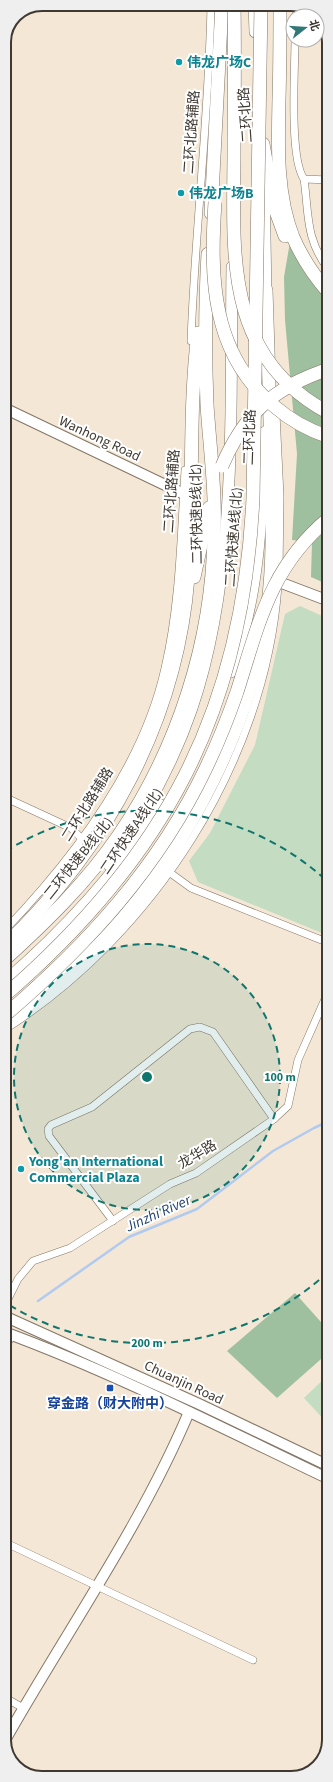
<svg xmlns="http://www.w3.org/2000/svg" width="333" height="1782" font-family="'Source Sans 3','Noto Sans SC',sans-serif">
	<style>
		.green { fill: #c3dcc2 }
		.forest { fill: #9fc09e }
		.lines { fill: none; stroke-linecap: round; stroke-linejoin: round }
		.stream { stroke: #b0caf0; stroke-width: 2.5 }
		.street-casing { stroke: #837666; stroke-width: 8 }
		.secondary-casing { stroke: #837666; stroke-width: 12 }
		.primary-casing { stroke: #837666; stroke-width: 12 }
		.highway-casing { stroke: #837666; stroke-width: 14 }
		.street { stroke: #fff; stroke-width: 7 }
		.secondary { stroke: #fff; stroke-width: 10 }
		.primary { stroke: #fff; stroke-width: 11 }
		.highway { stroke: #fff; stroke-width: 13 }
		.highway-bridge-casing { stroke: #837666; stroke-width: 14; stroke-linecap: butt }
		.highway-bridge { stroke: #fff; stroke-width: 13 }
		.ring { fill: none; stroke: #0f766e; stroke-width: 2; stroke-dasharray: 7 5 }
		.culture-dot { fill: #0f9aa8; stroke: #fff; stroke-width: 1.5 }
		.transit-dot { fill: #1a4fb4; stroke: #fff; stroke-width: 1.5 }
		.labels { text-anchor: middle; stroke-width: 4; stroke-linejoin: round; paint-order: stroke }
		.culture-label { font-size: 14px; font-weight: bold; fill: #0d838f; stroke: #fff; text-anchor: start }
		.street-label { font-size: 14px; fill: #3f3932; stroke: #fff }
		.transit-label { font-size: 14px; font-weight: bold; fill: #164399; stroke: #fff }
		.water-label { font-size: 15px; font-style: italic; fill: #224473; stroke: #fff }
		.rim { fill: none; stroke: #3f3932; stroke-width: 2 }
		.centre { fill: #0f766e; stroke: #fff; stroke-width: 2 }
		.ring-label { font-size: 12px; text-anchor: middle; font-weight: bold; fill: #0f766e; stroke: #fff; stroke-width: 4; stroke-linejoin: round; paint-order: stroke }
	</style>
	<rect width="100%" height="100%" fill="#f5e7d5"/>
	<!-- green -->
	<g class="green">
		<polygon points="300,606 329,619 329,936 198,882 189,861 210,833 255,745 285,614"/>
		<polygon points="329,1374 329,1425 304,1398"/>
	</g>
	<!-- forest -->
	<g class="forest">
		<polygon points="290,242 329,284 329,585 311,577 312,542 292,540 297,454 285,320 284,277"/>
		<polygon points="295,1293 329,1331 329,1352 277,1398 227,1351"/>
	</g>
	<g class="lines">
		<!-- stream -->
		<polyline class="stream" points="38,1301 129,1237 197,1209 273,1151 314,1128 329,1121"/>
		<defs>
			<g id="street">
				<polyline points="296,16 296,4"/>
				<path d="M295 40C295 69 289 158 304 179L329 180"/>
				<path d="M304 179C309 214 305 239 329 270"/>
				<path d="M191 341C195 229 209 117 211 4"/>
				<polyline points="276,414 280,496 279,574"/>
				<polyline points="4,797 71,828 82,839"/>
				<polyline points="169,872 191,888 329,943"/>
				<path d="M4 931C73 859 143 767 165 668 180 604 181 535 185 470"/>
				<path d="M4 1030C153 935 265 763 278 586"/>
				<polyline points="113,1221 49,1136 48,1129 51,1125 92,1107 190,1029 200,1027 213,1032 274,1119"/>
				<polyline points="4,1307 18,1279 33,1261 70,1248 170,1184 196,1173 274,1119 288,1106 298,1060 329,990"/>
				<polyline points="4,1350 12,1335"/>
				<polyline points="4,1542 253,1660"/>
				<polyline points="4,1697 23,1708"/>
			</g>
			<g id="secondary">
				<polyline points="4,408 184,494"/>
				<polyline points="279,582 329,601"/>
				<polyline points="4,1316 199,1404 329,1466"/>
				<path d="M4 1332C115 1373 222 1428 329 1479"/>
				<path d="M4 1742C66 1632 140 1528 189 1412"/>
			</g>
			<g id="primary">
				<polyline points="254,4 255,32"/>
				<polyline points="264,179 266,297"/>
				<path d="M231 672C260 595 262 514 265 432"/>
				<path d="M109 865C144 816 173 764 192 708 238 572 230 409 232 267"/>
				<path d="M4 982C65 930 117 872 161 805"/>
			</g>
			<g id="highway">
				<path d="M280 4C280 36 280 67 279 99 278 144 276 194 293 237 302 258 314 276 329 293"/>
				<polyline points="263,144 274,206 285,236"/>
				<polyline points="211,213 222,4"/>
				<polyline points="194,577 209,508"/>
				<path d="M4 946C107 848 177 720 188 577 194 495 188 414 198 333"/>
				<path d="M4 960C46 922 87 882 119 835 178 748 212 642 214 537 216 493 210 449 207 405 205 355 205 305 208 254"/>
				<path d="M12 1015C46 991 80 965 109 934 188 848 254 721 268 604 274 558 272 512 271 466 270 407 268 349 266 290"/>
			</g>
		</defs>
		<!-- street casing -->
		<use href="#street" class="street-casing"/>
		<!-- secondary casing -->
		<use href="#secondary" class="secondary-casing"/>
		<!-- primary casing -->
		<use href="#primary" class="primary-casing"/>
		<!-- highway casing -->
		<use href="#highway" class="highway-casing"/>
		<!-- street -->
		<use href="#street" class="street"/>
		<!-- secondary -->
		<use href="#secondary" class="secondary"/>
		<!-- primary -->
		<use href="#primary" class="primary"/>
		<!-- highway -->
		<use href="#highway" class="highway"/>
		<defs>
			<g id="highway-bridge">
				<path d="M234 4C235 56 234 108 234 159 233 259 226 358 329 413"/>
				<path d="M215 202C210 278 211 353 274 406 290 420 308 430 329 437"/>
				<path d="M222 466C244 414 274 387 329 369"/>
				<path d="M4 996C165 857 243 712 253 498L261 4"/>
				<path d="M4 1016C87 945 159 867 206 768 218 743 228 718 237 692 259 623 270 567 329 518"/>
			</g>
		</defs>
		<!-- highway-bridge casing -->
		<use href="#highway-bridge" class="highway-bridge-casing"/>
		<!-- highway-bridge -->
		<use href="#highway-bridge" class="highway-bridge"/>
	</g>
	<!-- distance rings -->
	<circle cx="147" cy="1077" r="133" fill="#0f766e" fill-opacity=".12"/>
	<g class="ring">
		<circle cx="147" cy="1077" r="133"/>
		<path d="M328 1272A266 266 0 0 1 6 1303M6 851A266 266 0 0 1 328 882"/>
	</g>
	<!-- markers -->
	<g class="culture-dot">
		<circle cx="179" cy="62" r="4"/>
		<circle cx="181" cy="193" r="4"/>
		<circle cx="21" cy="1169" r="4"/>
	</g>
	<rect class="transit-dot" x="106" y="1384" width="8" height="8" rx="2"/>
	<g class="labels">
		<!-- culture labels -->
		<g class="culture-label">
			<text x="187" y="67">伟龙广场C</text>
			<text x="189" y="198">伟龙广场B</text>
			<text x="29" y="1166">Yong'an International<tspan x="29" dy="16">Commercial Plaza</tspan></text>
		</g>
		<!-- street labels -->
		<g class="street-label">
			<text transform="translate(245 115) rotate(-94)" y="5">二环北路</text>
			<text transform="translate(191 132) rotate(-86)" y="5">二环北路辅路</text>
			<text transform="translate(249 437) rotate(-88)" y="5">二环北路</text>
			<text transform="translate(100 438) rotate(25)" y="5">Wanhong Road</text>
			<text transform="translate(171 491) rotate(-86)" y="5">二环北路辅路</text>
			<text transform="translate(196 514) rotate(-91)" y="5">二环快速B线(北)</text>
			<text transform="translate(233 537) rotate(-86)" y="5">二环快速A线(北)</text>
			<text transform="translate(87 804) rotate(-58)" y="5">二环北路辅路</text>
			<text transform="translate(131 831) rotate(-56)" y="5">二环快速A线(北)</text>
			<text transform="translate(78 858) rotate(-51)" y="5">二环快速B线(北)</text>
			<text transform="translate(197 1154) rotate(-31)" y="5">龙华路</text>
			<text transform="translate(184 1382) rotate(25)" y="5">Chuanjin Road</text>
		</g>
		<!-- transit labels -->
		<g class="transit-label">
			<text x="110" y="1408">穿金路（财大附中）</text>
		</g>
		<!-- water labels -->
		<g class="water-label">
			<text transform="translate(158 1213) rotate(-24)" y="5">Jinzhi River</text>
		</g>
	</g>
	<!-- crop -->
	<path d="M0 0H333V1782H0ZM42 11H291A31 31 0 0 1 322 42V1740A31 31 0 0 1 291 1771H42A31 31 0 0 1 11 1740V42A31 31 0 0 1 42 11Z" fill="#f0efef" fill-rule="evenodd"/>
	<path class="rim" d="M42 11H291A31 31 0 0 1 322 42V1740A31 31 0 0 1 291 1771H42A31 31 0 0 1 11 1740V42A31 31 0 0 1 42 11Z"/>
	<circle cx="147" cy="1077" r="6" class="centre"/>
	<g class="ring-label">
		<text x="280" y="1081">100 m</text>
		<text x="147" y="1347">200 m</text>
	</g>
	<!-- north arrow -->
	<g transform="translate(305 28) rotate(73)"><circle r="19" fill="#ffffff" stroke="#b2b0ad"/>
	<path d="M0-3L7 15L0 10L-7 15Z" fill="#317976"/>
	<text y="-6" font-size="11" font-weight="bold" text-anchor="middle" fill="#3f3932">北</text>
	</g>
</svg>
